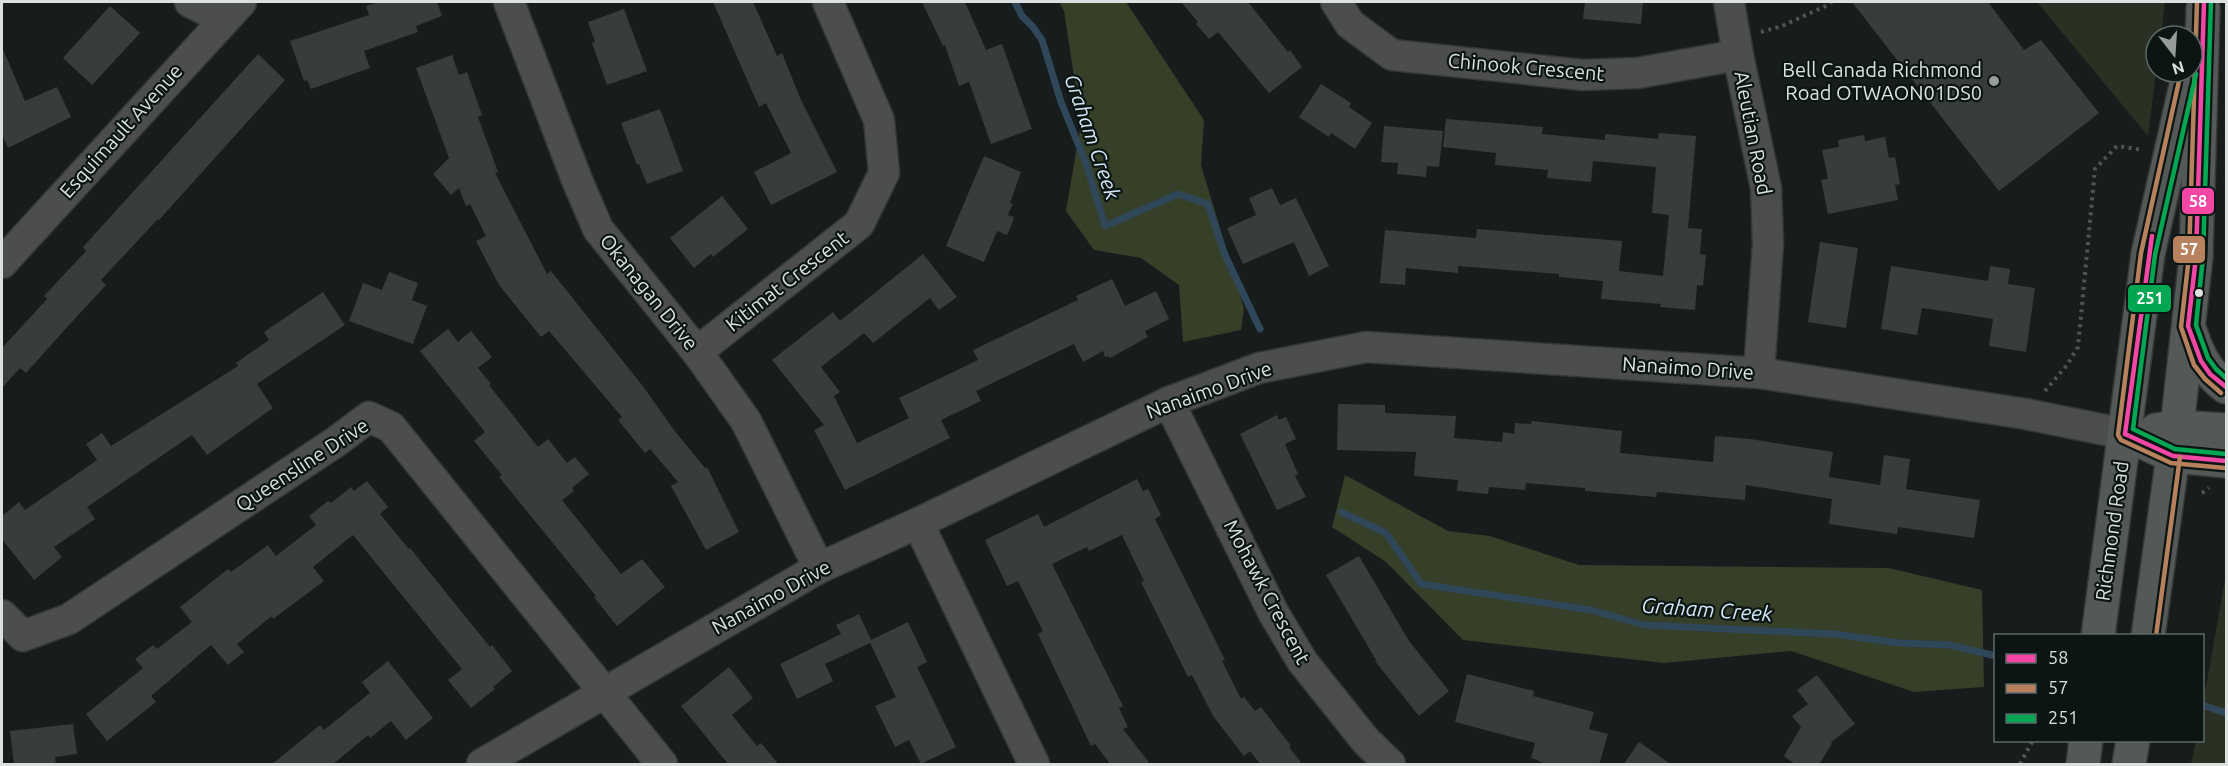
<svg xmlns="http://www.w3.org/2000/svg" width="2228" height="766" font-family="Ubuntu,sans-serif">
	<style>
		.green { fill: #2a3122 }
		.forest { fill: #363f27 }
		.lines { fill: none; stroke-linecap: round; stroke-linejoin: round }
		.stream { stroke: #30475a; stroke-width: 7 }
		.building { fill: #383c3c }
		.minor-casing { stroke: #333737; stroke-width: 33 }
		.major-casing { stroke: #333737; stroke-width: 36 }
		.path { stroke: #525453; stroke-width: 4; stroke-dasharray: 3 4.5; stroke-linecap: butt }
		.minor { stroke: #4c4e4d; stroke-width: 30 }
		.major { stroke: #545857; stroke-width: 33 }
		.bus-1-casing { stroke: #0b1614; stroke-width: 9 }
		.bus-2-casing { stroke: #0b1614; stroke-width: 9 }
		.bus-3-casing { stroke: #0b1614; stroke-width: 9 }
		.bus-1 { stroke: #f346a5; stroke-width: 4.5 }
		.bus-2 { stroke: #b6815c; stroke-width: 4.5 }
		.bus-3 { stroke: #00a651; stroke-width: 4.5 }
		.poi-dot { fill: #969c9b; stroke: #0b1614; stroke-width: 2 }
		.bus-dot { fill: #dae1e0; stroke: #0b1614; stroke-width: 2 }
		.labels { text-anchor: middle; stroke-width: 4.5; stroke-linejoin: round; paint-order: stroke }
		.street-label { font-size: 20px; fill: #dae1e0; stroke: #0b1614 }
		.poi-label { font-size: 20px; fill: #dae1e0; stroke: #0b1614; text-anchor: end }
		.water-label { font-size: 21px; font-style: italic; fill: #d2e6f6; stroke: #0b1614 }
		.line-badge { stroke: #0b1614; stroke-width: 2 }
		.badge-label { font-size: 16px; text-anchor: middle; font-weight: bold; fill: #fff }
	</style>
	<rect width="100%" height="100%" fill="#171c1c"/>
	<!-- green -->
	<g class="green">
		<polygon points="2037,2 2165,2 2161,36 2156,36 2156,72 2148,136"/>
		<polygon points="2226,574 2226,764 2191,764 2196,741 2202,740 2203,704"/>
	</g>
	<!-- forest -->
	<g class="forest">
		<polygon points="1059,2 1126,2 1204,120 1201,165 1244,308 1241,330 1183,342 1179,285 1141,258 1094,250 1066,211 1081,123 1064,11"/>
		<polygon points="1345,475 1448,531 1490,536 1579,565 1889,568 1982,590 1984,687 1914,692 1791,651 1664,663 1463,640 1386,562 1332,527"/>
	</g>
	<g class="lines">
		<!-- stream -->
		<g class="stream">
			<polyline points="1015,2 1022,16 1033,27 1042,40 1061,102 1086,163 1105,226 1178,194 1208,204 1225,255 1260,329"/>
			<polyline points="1341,512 1386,533 1421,584 1591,610 1644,625 1834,634 1899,643 1950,645 1996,656"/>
			<polyline points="2202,705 2226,713"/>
		</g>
	</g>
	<!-- building -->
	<g class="building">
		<polygon points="379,2 437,2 442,16 416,26 418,32 364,51 370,68 311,89 307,80 304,81 290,41 369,15 366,6"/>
		<polygon points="713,2 753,2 777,56 782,53 801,100 837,172 771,205 754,172 791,153 766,103 759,107"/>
		<polygon points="922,2 965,2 986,50 1002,44 1032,129 991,144 969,82 959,86 945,45 943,46"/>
		<polygon points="1181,2 1248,2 1288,52 1290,50 1302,67 1269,93 1218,32 1209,39 1196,24 1198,22"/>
		<polygon points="1585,2 1643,2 1641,24 1583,19"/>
		<polygon points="1852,2 1988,2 2024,50 2041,40 2099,113 1999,191"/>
		<polygon points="110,6 140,33 92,85 63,58"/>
		<polygon points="624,9 647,71 607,85 592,43 595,42 588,22"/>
		<polygon points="2,47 25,101 57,87 71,117 8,148 2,134"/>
		<polygon points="258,54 285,80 159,220 158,219 101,280 106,285 69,325 26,373 20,368 2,388 2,348 47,299 44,296 86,251 83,247"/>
		<polygon points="452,55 459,75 467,72 482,115 478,117 498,172 495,173 547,274 551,271 642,385 674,430 705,468 707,467 739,532 706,550 671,486 678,482 650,449 645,453 618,420 622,417 549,331 541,337 499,285 476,241 486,236 470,204 466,206 459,188 451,195 433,174 449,158 416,68"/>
		<polygon points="1321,84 1351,103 1349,107 1372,123 1355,149 1331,133 1329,137 1299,117"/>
		<polygon points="660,109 683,171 647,184 639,164 637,165 621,123"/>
		<polygon points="1446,119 1543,127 1542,134 1605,140 1605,134 1658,139 1659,133 1696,136 1688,228 1702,229 1700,254 1706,255 1703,286 1697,285 1695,310 1660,307 1661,304 1601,299 1603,281 1559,277 1559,274 1458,266 1458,273 1406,268 1405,285 1380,283 1385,230 1476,238 1477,229 1622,241 1619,271 1663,276 1669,215 1652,213 1656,167 1593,161 1591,182 1547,178 1548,170 1495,165 1496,153 1443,147"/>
		<polygon points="1384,126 1443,131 1439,167 1427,166 1426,177 1397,174 1398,163 1381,162"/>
		<polygon points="1864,135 1865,141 1885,137 1889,158 1895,157 1900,184 1895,185 1898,200 1828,214 1821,180 1828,179 1822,150 1839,147 1838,140"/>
		<polygon points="984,156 1021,172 1010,203 1013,204 1008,215 1014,217 1011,226 1007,235 997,231 984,262 946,246"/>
		<polygon points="1272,188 1280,205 1296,198 1329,266 1309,276 1294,242 1243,264 1227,228 1256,215 1249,198"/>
		<polygon points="722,196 748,229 713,257 711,254 694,268 670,238"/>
		<polygon points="1820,242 1858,248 1846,328 1808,322"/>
		<polygon points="923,254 957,297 939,310 930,298 873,343 864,333 821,367 840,392 834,396 857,443 909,418 899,398 978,360 973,350 1078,300 1076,296 1112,279 1125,306 1156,291 1169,319 1145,331 1148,337 1110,358 1109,356 1105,357 1103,351 1083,362 1074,344 976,391 981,401 941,420 950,438 845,490 814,430 824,425 772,360 833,312 840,321"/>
		<polygon points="1891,266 1988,281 1990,266 2010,269 2008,284 2035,288 2026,352 1989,346 1993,319 1962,314 1922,308 1917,335 1881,329"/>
		<polygon points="389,272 418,283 412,300 427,306 413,344 349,321 363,283 382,290"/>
		<polygon points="323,292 345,325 257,384 273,408 207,455 192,435 87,507 95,519 54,547 62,557 34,580 2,539 2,516 19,502 25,510 97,460 86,444 102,433 111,446 238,366 236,363 269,340 264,332"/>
		<polygon points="448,329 458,342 471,331 492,357 478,368 491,384 489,385 538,447 548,439 567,463 575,457 589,474 572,488 574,491 562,500 621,574 642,559 665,587 617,626 594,597 596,596 499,477 502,475 474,441 485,432 420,351"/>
		<polygon points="1338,404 1385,405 1385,413 1456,416 1454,438 1502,442 1503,432 1514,434 1515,423 1531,424 1532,421 1622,431 1620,453 1713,462 1715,436 1750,439 1833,452 1829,477 1880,485 1884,455 1910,459 1906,489 1980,500 1974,538 1898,527 1897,534 1829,524 1832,499 1746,485 1745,500 1657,492 1656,497 1585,491 1585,488 1526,483 1525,490 1489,487 1488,494 1457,491 1458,480 1414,476 1416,452 1337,450"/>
		<polygon points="1277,415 1279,420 1286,417 1296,439 1285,444 1298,474 1295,476 1306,497 1277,510 1240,434"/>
		<polygon points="1137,479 1143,491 1148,489 1161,515 1155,519 1225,660 1222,661 1241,699 1244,697 1255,711 1261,707 1291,746 1289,747 1303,765 1261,765 1250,751 1244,756 1213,716 1192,675 1188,677 1141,582 1144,581 1122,535 1089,551 1087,547 1052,564 1123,706 1119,708 1128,727 1123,729 1151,765 1111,765 1095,744 1091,746 1038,634 1043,631 1018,581 1007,586 985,540 1038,514 1044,527"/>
		<polygon points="367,481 388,507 380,514 409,549 410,548 490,647 492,645 512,671 493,687 495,689 471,708 448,680 462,669 353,535 313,567 324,581 273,619 272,616 237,644 244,652 228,665 211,645 151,696 156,702 107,741 86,714 143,668 135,659 153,645 157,649 192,622 180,607 228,569 231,572 268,545 276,556 316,525 309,516 328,501 331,503 351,487 354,491"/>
		<polygon points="1359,556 1409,641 1449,691 1419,716 1375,661 1376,660 1326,575"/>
		<polygon points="859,614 871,640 908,622 927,662 917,667 956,747 921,764 909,740 895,747 875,706 896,697 870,643 825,664 833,681 797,699 780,664 841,634 836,625"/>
		<polygon points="388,661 433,718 406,740 391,721 370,738 368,735 332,765 271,765 320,725 324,730 370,693 362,682"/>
		<polygon points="729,667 753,698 732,715 757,746 761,743 779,765 729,765 681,706"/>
		<polygon points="1467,674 1534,691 1533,696 1594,712 1589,729 1608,734 1599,765 1549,765 1538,761 1538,760 1531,758 1535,743 1455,722"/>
		<polygon points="1817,675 1855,724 1831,742 1832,743 1819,765 1796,765 1784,756 1801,727 1792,716 1808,704 1797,690"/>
		<polygon points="73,724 77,754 55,757 56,765 14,765 10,731"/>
		<polygon points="1639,742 1672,765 1623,765"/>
	</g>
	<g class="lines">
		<defs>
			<g id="minor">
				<polyline points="190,2 223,19"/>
				<polyline points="509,2 577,180 598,229 697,352 746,421 819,568"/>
				<polyline points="1336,2 1350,24 1392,55 1583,75 1638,73 1738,55"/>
				<polyline points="1729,2 1738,55 1766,188 1768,243 1759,373"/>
				<polyline points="2,263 241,2"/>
				<polyline points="697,352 859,224 884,173 879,120 828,2"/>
				<polyline points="1169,402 1273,612 1302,661 1366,741 1390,764"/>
				<polyline points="918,523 1034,764"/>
				<polyline points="2,615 23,636 69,619 337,441 369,417 391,427 662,764"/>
				<polyline points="482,764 819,568 918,523 1169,402 1259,368 1366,347 1759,373 2026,414 2125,434"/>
			</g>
			<g id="major">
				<path d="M2189 328C2197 352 2205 372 2226 387"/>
				<polyline points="2156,430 2177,427 2226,430"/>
				<polyline points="2125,434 2173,456 2226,461"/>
				<polyline points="2098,636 2148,254 2187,81"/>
				<polyline points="2148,636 2177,427 2196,257 2203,9"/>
				<polyline points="2083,764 2086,740"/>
				<polyline points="2129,764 2133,740"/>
			</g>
		</defs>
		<!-- minor casing -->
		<use href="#minor" class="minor-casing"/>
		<!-- major casing -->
		<use href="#major" class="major-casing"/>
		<!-- path -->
		<g class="path">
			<polyline points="1761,32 1782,26 1830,4 1831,2"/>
			<polyline points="2045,391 2067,365 2078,347 2095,169 2117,146 2143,150"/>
			<polyline points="2202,493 2209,488"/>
			<polyline points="2020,764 2033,740"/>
		</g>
		<!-- minor -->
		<use href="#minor" class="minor"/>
		<!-- major -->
		<use href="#major" class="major"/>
		<defs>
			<g id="bus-1">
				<polyline points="2204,2 2196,257 2188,326 2201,361 2210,374 2226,387"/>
				<polyline points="2125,434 2152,236"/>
				<polyline points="2125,434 2173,456 2226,461"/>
			</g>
			<g id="bus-2">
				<polyline points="2197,2 2189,256 2181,327 2194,365 2205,379 2221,393"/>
				<polyline points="2181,72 2141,253 2118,435 2121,440 2171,463 2225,468"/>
				<polyline points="2156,636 2180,457"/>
			</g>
			<g id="bus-3">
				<polyline points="2211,2 2203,257 2196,325 2208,358 2216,369 2226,378"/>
				<polyline points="2196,74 2155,255 2133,429 2175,449 2226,454"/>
			</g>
		</defs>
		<!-- bus-1 casing -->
		<use href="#bus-1" class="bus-1-casing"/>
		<!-- bus-2 casing -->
		<use href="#bus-2" class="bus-2-casing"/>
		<!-- bus-3 casing -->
		<use href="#bus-3" class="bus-3-casing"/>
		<!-- bus-1 -->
		<use href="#bus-1" class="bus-1"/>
		<!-- bus-2 -->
		<use href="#bus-2" class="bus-2"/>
		<!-- bus-3 -->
		<use href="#bus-3" class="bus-3"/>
	</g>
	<!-- markers -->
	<circle class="poi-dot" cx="1994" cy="81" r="6"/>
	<circle class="bus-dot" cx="2199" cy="293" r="5"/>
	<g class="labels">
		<!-- street labels -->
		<g class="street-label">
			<text transform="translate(1526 67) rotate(5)" y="7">Chinook Crescent</text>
			<text transform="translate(121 131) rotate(-48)" y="7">Esquimault Avenue</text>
			<text transform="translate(1753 133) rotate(79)" y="7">Aleutian Road</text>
			<text transform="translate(787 281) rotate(-38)" y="7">Kitimat Crescent</text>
			<text transform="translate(649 292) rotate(51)" y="7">Okanagan Drive</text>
			<text transform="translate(1688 368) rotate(4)" y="7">Nanaimo Drive</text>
			<text transform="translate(1209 390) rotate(-20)" y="7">Nanaimo Drive</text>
			<text transform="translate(302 465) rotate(-33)" y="7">Queensline Drive</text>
			<text transform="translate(2112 531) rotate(-82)" y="7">Richmond Road</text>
			<text transform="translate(1267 592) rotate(62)" y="7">Mohawk Crescent</text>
			<text transform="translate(771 597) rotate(-29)" y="7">Nanaimo Drive</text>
		</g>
		<!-- poi labels -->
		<g class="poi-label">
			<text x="1982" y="77">Bell Canada Richmond<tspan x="1982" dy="23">Road OTWAON01DS0</tspan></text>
		</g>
		<!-- water labels -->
		<g class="water-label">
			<text transform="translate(1092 137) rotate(71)" y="7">Graham Creek</text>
			<text transform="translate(1707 610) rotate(4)" y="7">Graham Creek</text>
		</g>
	</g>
	<g class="line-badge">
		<rect x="2181" y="187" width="34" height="28" rx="6" fill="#f346a5"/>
		<rect x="2172" y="235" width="34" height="29" rx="6" fill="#b6815c"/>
		<rect x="2127" y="284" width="45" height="29" rx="6" fill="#00a651"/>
	</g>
	<g class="badge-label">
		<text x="2198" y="207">58</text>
		<text x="2189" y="255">57</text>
		<text x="2150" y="304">251</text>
	</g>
	<!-- border -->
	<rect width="2228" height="766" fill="none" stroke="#dae1e0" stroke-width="6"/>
	<!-- legend -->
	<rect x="1994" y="634" width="210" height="108" fill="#0b1614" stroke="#5e6766" stroke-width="1.5"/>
	<rect x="2006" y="654" width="30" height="9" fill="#f346a5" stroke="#5e6766" stroke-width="1.5"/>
	<text x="2048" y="664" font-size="18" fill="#dae1e0">58</text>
	<rect x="2006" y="684" width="30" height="9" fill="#b6815c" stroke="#5e6766" stroke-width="1.5"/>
	<text x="2048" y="694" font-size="18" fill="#dae1e0">57</text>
	<rect x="2006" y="714" width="30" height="9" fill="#00a651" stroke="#5e6766" stroke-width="1.5"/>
	<text x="2048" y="724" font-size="18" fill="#dae1e0">251</text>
	<!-- north arrow -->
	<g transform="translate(2174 54) rotate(163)"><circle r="28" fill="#0b1614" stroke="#5e6766" stroke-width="1.5"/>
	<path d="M0-4.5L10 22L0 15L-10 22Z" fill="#969c9b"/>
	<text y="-9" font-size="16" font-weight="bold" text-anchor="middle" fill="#dae1e0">N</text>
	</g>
</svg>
